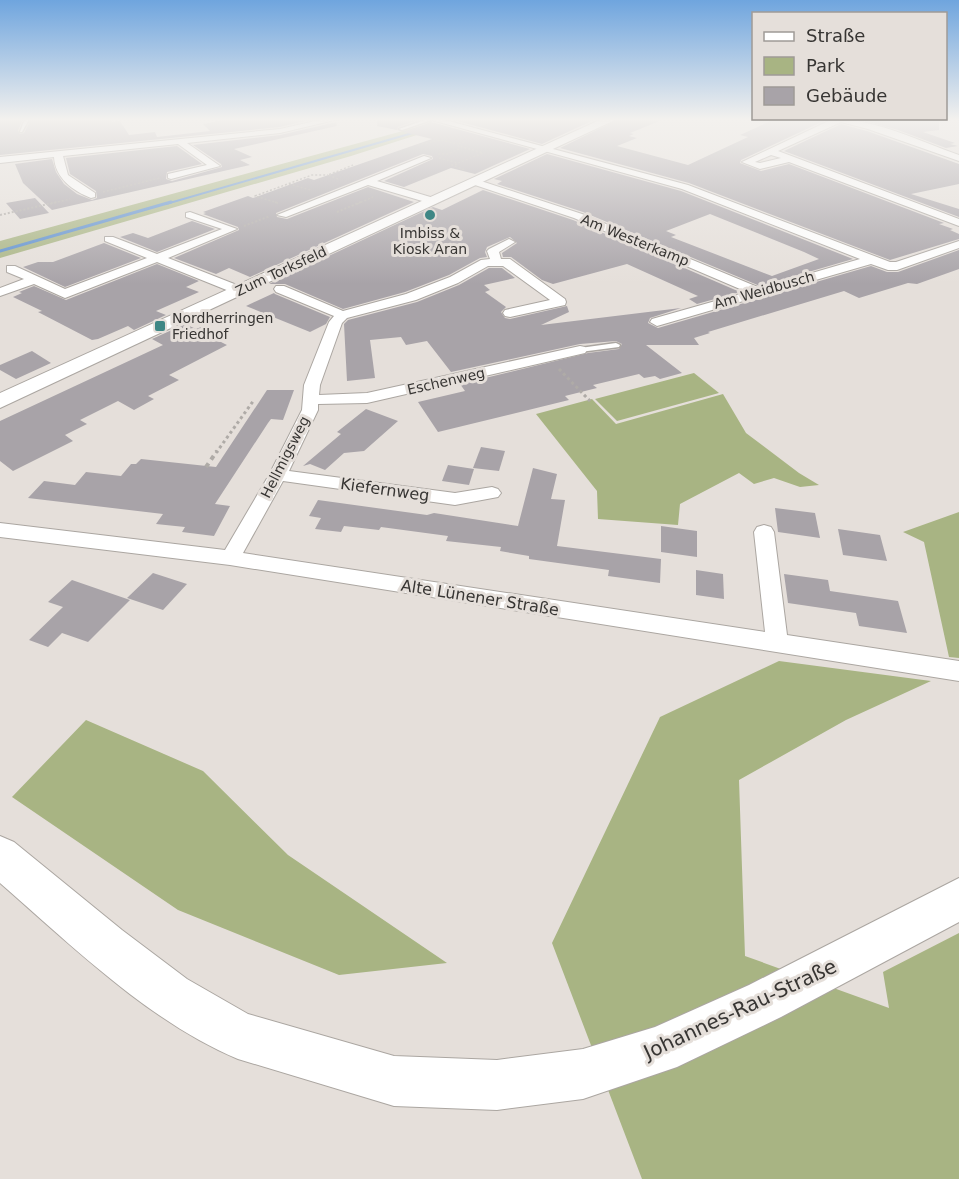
<svg xmlns="http://www.w3.org/2000/svg" width="959" height="1179" font-family="'DejaVu Sans',sans-serif">
	<style>
		.green { fill: #a8b483 }
		.lines { fill: none; stroke-linecap: round; stroke-linejoin: round }
		.stream-far1 { stroke: #5b8ece; stroke-width: 2 }
		.stream { stroke: #5b8ece; stroke-width: 3 }
		.building { fill: #a8a3a8; fill-rule: evenodd }
		.lane-casing { stroke: #aba6a1; stroke-width: 3 }
		.street-casing { stroke: #aba6a1; stroke-width: 2 }
		.secondary-casing { stroke: #aba6a1; stroke-width: 2 }
		.path-far3 { stroke: #afaba7; stroke-width: 1.5; stroke-dasharray: 2 2; stroke-linecap: butt }
		.path-far2 { stroke: #afaba7; stroke-width: 2; stroke-dasharray: 2 2; stroke-linecap: butt }
		.path-far1 { stroke: #afaba7; stroke-width: 3; stroke-dasharray: 3 3; stroke-linecap: butt }
		.path { stroke: #afaba7; stroke-width: 4; stroke-dasharray: 4.5 4.5; stroke-linecap: butt }
		.lane { fill: #fff; fill-rule: evenodd }
		.street { fill: #fff; fill-rule: evenodd }
		.secondary { fill: #fff; fill-rule: evenodd }
		.poi-dot { fill: #3f8785; stroke: #e5dfda; stroke-width: 2 }
		.labels { text-anchor: middle; stroke-width: 6; stroke-linejoin: round; paint-order: stroke }
		.far-poi-label { font-size: 14px; fill: #373533; stroke: #e5dfda }
		.far-street-label { font-size: 14px; fill: #373533; stroke: #e5dfda }
		.street-label { font-size: 16px; fill: #373533; stroke: #e5dfda }
		.near-street-label { font-size: 20px; fill: #373533; stroke: #e5dfda }
	</style>
	<rect width="100%" height="100%" fill="#e5dfda"/>
	<!-- green -->
	<g class="green">
		<polygon points="432,123 445,126 351,156 0,258 0,241"/>
		<polygon points="694,373 719,393 617,421 595,399"/>
		<polygon points="723,394 746,433 799,473 819,485 800,487 774,478 754,484 739,473 680,504 678,525 598,519 597,491 536,414 592,399 616,424"/>
		<polygon points="959,512 959,658 949,657 924,542 903,532"/>
		<polygon points="779,661 931,681 846,720 739,780 745,956 889,1008 883,972 959,933 959,1179 642,1179 552,943 660,717"/>
		<polygon points="86,720 203,771 288,855 447,963 339,975 178,910 12,797"/>
	</g>
	<g class="lines">
		<!-- stream-far1 -->
		<polyline class="stream-far1" points="166,204 416,132"/>
		<!-- stream -->
		<polyline class="stream" points="0,251 171,202"/>
	</g>
	<!-- building -->
	<g class="building">
		<polygon points="5,119 23,119 18,131 20,134 24,133 31,119 111,119 112,122 120,121 129,135 155,132 157,137 210,131 203,124 229,119 314,119 280,127 0,155 0,120"/>
		<polygon points="378,119 421,119 398,127 397,130 377,126"/>
		<polygon points="450,119 596,119 542,144"/>
		<polygon points="619,119 662,120 630,133 634,134 629,136 637,138 617,146 688,165 748,137 740,135 775,119 828,119 741,160 740,163 761,171 789,164 944,223 939,224 953,229 950,230 959,234 959,239 890,260 689,183 560,148"/>
		<polygon points="857,119 939,119 939,130 923,132 955,143 950,144 958,146 946,148 898,130"/>
		<polygon points="336,122 337,126 234,149 252,157 240,160 250,165 52,210 23,183 15,164 52,159 56,172 64,184 77,194 92,200 97,198 96,191 70,174 66,158 177,146 202,164 167,172 166,179 172,181 222,167 221,164 193,145 280,135"/>
		<polygon points="431,122 530,149 475,174 451,168 404,187 384,181 433,159 432,156 423,154 276,213 277,217 287,219 368,187 414,202 250,277 229,268 216,274 174,258 239,230 238,227 203,214 206,213 203,212 248,196 253,198 308,178 314,180 432,139 403,132"/>
		<polygon points="841,124 867,131 959,164 959,184 911,194 959,209 959,217 784,151"/>
		<path d="M547 154 681 191 853 259 760 286 583 212 497 184 502 181 494 179ZM710 214 804 252 819 259 772 276 671 237 676 235 666 231Z"/>
		<polygon points="483,190 573,220 740,292 697,304 689,299 698,296 627,264 553,284 542,280 511,257 503,257 502,253 517,243 510,237 487,247 485,252 487,257 480,258 449,275 405,292 343,309 285,284 269,284 433,207 442,210"/>
		<polygon points="35,198 49,213 20,219 6,203"/>
		<polygon points="192,221 215,229 157,252 120,237 133,233 148,238"/>
		<polygon points="104,243 141,258 65,287 23,267 38,262 53,262"/>
		<polygon points="959,250 959,269 917,284 908,283 859,298 844,291 708,332 710,333 694,338 699,345 646,345 682,373 660,379 655,376 644,378 639,374 593,385 597,388 565,396 569,400 438,432 418,402 465,391 460,384 588,353 619,349 622,344 616,341 580,344 451,372 427,341 406,345 401,337 370,340 375,378 347,381 344,324 348,320 417,302 459,285 489,268 502,268 515,278 484,285 490,290 485,292 506,307 501,312 505,318 510,319 567,306 569,312 541,325 681,308 650,318 648,323 658,328 871,266 887,272 898,272"/>
		<polygon points="157,264 199,281 186,287 199,292 156,311 166,315 134,330 128,326 98,339 92,340 38,312 42,311 13,297 22,293 19,292 34,286 66,300"/>
		<polygon points="274,293 275,294 330,317 326,324 310,332 246,306"/>
		<polygon points="185,324 196,329 201,327 224,337 217,340 227,345 169,375 179,380 148,396 154,399 134,410 118,401 80,420 87,424 65,435 73,441 13,471 0,461 0,421 163,345 152,339"/>
		<polygon points="32,351 51,363 16,379 0,370 0,365"/>
		<polygon points="267,390 294,390 283,420 271,419 268,423 215,504 230,506 214,536 182,532 185,527 156,524 163,514 28,498 44,481 75,485 86,472 121,476 131,464 136,464 141,459 216,467"/>
		<polygon points="366,409 398,421 364,451 344,453 325,470 310,464 303,466 341,434 337,432"/>
		<polygon points="481,447 505,451 499,471 473,468"/>
		<polygon points="448,465 474,469 469,485 442,481"/>
		<polygon points="533,468 557,474 551,499 565,500 557,546 661,559 660,583 608,576 609,570 529,559 529,556 500,551 501,547 446,541 448,536 381,527 379,530 344,526 341,532 315,529 321,518 309,516 318,500 427,515 434,513 518,526"/>
		<polygon points="775,508 815,513 820,538 778,532"/>
		<polygon points="661,526 697,531 697,557 661,552"/>
		<polygon points="838,529 880,535 887,561 843,555"/>
		<polygon points="696,570 723,574 724,599 696,595"/>
		<polygon points="153,573 187,584 163,610 127,598"/>
		<polygon points="784,574 828,580 830,591 898,601 907,633 859,626 856,613 788,603"/>
		<polygon points="72,580 130,600 88,642 62,633 48,647 29,640 63,607 48,602"/>
	</g>
	<g class="lines">
		<defs>
			<g id="lane">
				<polygon points="25,119 29,119 22,132 20,132"/>
				<polygon points="428,119 434,119 402,130 399,129"/>
				<polygon points="616,343 620,345 619,347 580,352 576,350 580,348"/>
			</g>
			<g id="street">
				<path d="M324 119H339L280 133 187 143 220 166 171 179 168 178V174L207 165 178 144 63 156 68 175 95 193V197L91 198C73 191 55 178 54 157L0 163V157L280 129Z"/>
				<polygon points="428,119 441,119 688,185 890,262 896,262 959,241 959,248 897,270 888,270 871,264 657,326 650,322 652,319 747,292 574,218 472,184 472,180 478,180 582,214 760,288 860,259 682,189"/>
				<path d="M833 119C876 119 919 141 959 155V161L868 129 841 122 778 151 959 219V226L789 162 760 169 742 162ZM771 155 781 158 760 163 755 162Z"/>
				<polygon points="424,156 431,158 377,181 437,199 437,203 429,203 368,185 286,217 277,215"/>
				<polygon points="190,212 237,229 168,258 242,287 244,290 242,293 234,293 157,262 65,298 34,284 0,296 0,288 24,279 7,272 7,266 15,266 65,289 147,258 105,241 105,237 113,237 157,254 222,229 186,217 186,213"/>
				<polygon points="509,239 515,242 499,252 501,259 510,259 565,299 566,302 565,305 510,317 505,316 503,313 505,310 550,300 503,266 488,266 458,283 416,300 347,318 342,323 320,385 319,395 367,393 580,346 585,347 587,350 585,353 367,403 318,404 318,410 289,471 455,493 492,487 498,489 501,493 498,497 455,505 283,481 243,553 765,632 754,532 757,527 764,525 771,527 774,532 787,635 959,661 959,681 230,565 0,537 0,523 225,550 269,475 302,410 304,385 329,322 334,316 276,292 274,289 276,286 284,286 343,311 406,294 450,277 481,260 490,259 487,251 489,249"/>
			</g>
			<g id="secondary">
				<polygon points="602,119 617,119 0,408 0,393"/>
				<path d="M0 836 14 842 122 930 187 979 248 1014 394 1056 497 1060 583 1049 655 1027 749 985 959 878V922L781 1017 677 1067 583 1099 497 1110 394 1106 238 1059C151 1023 71 945 0 883Z"/>
			</g>
		</defs>
		<!-- lane casing -->
		<use href="#lane" class="lane-casing"/>
		<!-- street casing -->
		<use href="#street" class="street-casing"/>
		<!-- secondary casing -->
		<use href="#secondary" class="secondary-casing"/>
		<!-- path-far3 -->
		<g class="path-far3">
			<polyline points="418,145 440,140 458,144"/>
			<polyline points="438,154 448,154 459,149 458,144 466,141"/>
			<polyline points="439,158 458,163 483,153 459,146"/>
			<polyline points="457,164 452,165 465,170"/>
			<polyline points="338,179 328,175 353,165"/>
			<polyline points="289,184 311,190"/>
			<polyline points="103,192 160,178"/>
			<polyline points="278,203 255,196 312,175 328,175"/>
			<polyline points="50,204 70,199"/>
			<polyline points="357,204 373,197"/>
		</g>
		<!-- path-far2 -->
		<g class="path-far2">
			<polyline points="275,202 278,203"/>
			<polyline points="337,212 361,202"/>
			<polyline points="0,215 57,202"/>
			<polyline points="244,226 270,216"/>
		</g>
		<!-- path-far1 -->
		<g class="path-far1">
			<polyline points="559,369 590,401"/>
			<polyline points="216,453 254,400"/>
		</g>
		<!-- path -->
		<polyline class="path" points="206,467 217,451"/>
		<!-- lane -->
		<use href="#lane" class="lane"/>
		<!-- street -->
		<use href="#street" class="street"/>
		<!-- secondary -->
		<use href="#secondary" class="secondary"/>
	</g>
	<!-- sky -->
	<linearGradient id="sky" x2="0" y2="1"><stop stop-color="#6fa5de"/><stop offset="0.42" stop-color="#f3f1ee"/><stop offset="1" stop-color="#f3f1ee" stop-opacity="0"/></linearGradient>
	<rect width="959" height="284" fill="url(#sky)"/>
	<!-- markers -->
	<g class="poi-dot">
		<circle cx="430" cy="215" r="6"/>
		<rect x="154" y="320" width="12" height="12" rx="3"/>
	</g>
	<g class="labels">
		<!-- far-poi labels -->
		<g class="far-poi-label">
			<text x="430" y="238">Imbiss &amp;<tspan x="430" dy="16">Kiosk Aran</tspan></text>
			<text x="172" y="323" text-anchor="start">Nordherringen<tspan x="172" dy="16">Friedhof</tspan></text>
		</g>
		<!-- far-street labels -->
		<g class="far-street-label">
			<text transform="translate(635 240) rotate(22)" y="5">Am Westerkamp</text>
			<text transform="translate(281 271) rotate(-25)" y="5">Zum Torksfeld</text>
			<text transform="translate(764 290) rotate(-16)" y="5">Am Weidbusch</text>
			<text transform="translate(446 381) rotate(-13)" y="5">Eschenweg</text>
			<text transform="translate(285 457) rotate(-63)" y="5">Hellmigsweg</text>
		</g>
		<!-- street labels -->
		<g class="street-label">
			<text transform="translate(385 489) rotate(8)" y="6">Kiefernweg</text>
			<text transform="translate(480 597) rotate(9)" y="6">Alte Lünener Straße</text>
		</g>
		<!-- near-street labels -->
		<g class="near-street-label">
			<text transform="translate(740 1009) rotate(-25)" y="7">Johannes-Rau-Straße</text>
		</g>
	</g>
	<!-- legend -->
	<rect x="752" y="12" width="195" height="108" fill="#e5dfda" stroke="#9f9b97" stroke-width="1.5"/>
	<rect x="764" y="32" width="30" height="9" fill="#ffffff" stroke="#9f9b97" stroke-width="1.5"/>
	<text x="806" y="42" font-size="18" fill="#373533">Straße</text>
	<rect x="764" y="57" width="30" height="18" fill="#a8b483" stroke="#9f9b97" stroke-width="1.5"/>
	<text x="806" y="72" font-size="18" fill="#373533">Park</text>
	<rect x="764" y="87" width="30" height="18" fill="#a8a3a8" stroke="#9f9b97" stroke-width="1.5"/>
	<text x="806" y="102" font-size="18" fill="#373533">Gebäude</text>
</svg>
